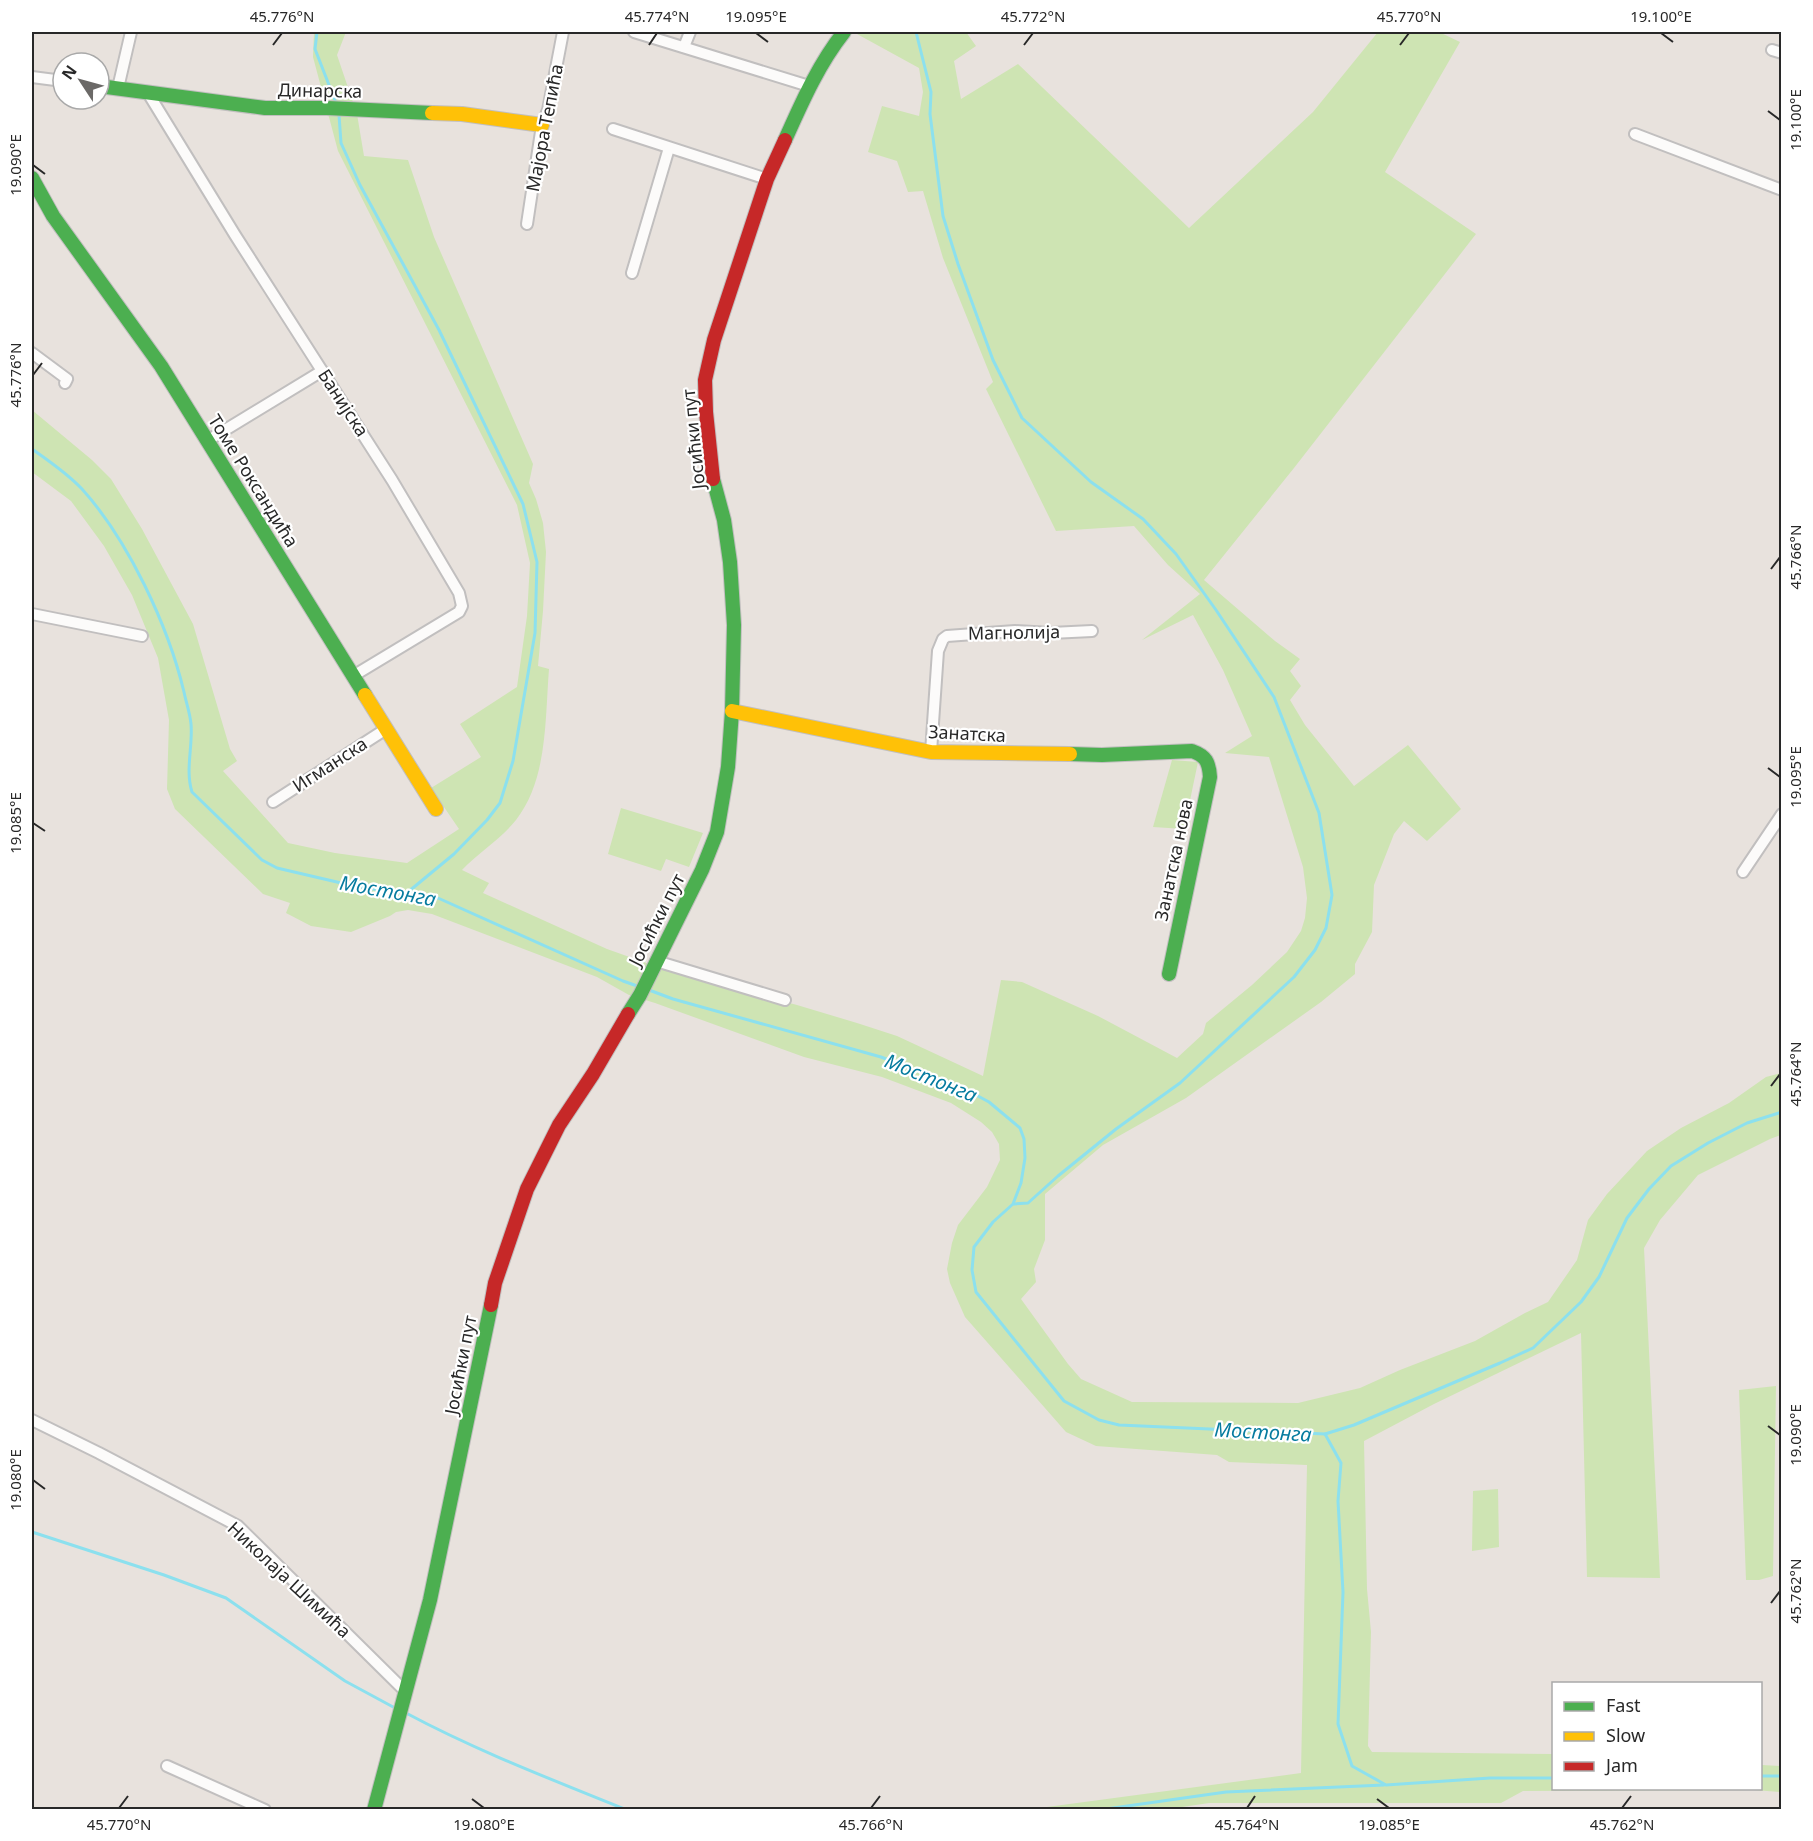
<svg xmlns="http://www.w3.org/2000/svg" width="1813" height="1841" font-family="'Noto Sans',sans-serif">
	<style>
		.green { fill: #cee4b3 }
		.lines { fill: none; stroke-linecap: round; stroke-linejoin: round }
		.stream { stroke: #8ce0ee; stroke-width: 3 }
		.street-casing { stroke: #c1bfbf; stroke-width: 14 }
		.fast-casing { stroke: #c1bfbf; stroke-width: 16 }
		.slow-casing { stroke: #c1bfbf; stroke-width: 16 }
		.jam-casing { stroke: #c1bfbf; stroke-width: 16 }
		.street { stroke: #fcfbfa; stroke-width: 10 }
		.fast { stroke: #4caf50; stroke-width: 14 }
		.slow { stroke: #ffc107; stroke-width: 14 }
		.jam { stroke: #c62828; stroke-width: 14 }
		.ticks { fill: none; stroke: #282828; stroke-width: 2 }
		.labels { text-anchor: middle; stroke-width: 4.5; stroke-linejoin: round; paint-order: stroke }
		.street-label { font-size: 18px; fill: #282828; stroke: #fff }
		.water-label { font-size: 20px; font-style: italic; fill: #067b9f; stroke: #fff }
		.neatline { fill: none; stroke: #282828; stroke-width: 2 }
		.ticks-label { font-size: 15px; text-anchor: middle; fill: #282828 }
	</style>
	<rect width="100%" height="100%" fill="#e8e2dd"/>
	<!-- green -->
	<g class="green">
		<path d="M314 32H346L337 55 357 114 364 156 408 160 434 237 533 464 529 483 536 499 543 523 546 552 543 611 538 666 549 669C545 718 548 779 516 820 501 839 478 853 462 870L489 883 483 893 607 949 666 970 797 1005 857 1023 897 1036 983 1076 1001 980 1022 982 1098 1016 1177 1058 1203 1034 1206 1023 1252 985 1287 952 1301 931 1305 918 1307 898 1303 867 1269 757 1225 753 1252 736 1223 670 1193 615 1142 640 1200 594 1168 565 1134 526 1056 531 986 389 993 382 943 258 923 191 908 192 897 161 868 152 882 106 919 116 923 92 919 68 857 34 859 32H966L976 46 954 61 961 99 1018 64 1189 228 1313 112 1378 32H1439L1460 42 1385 172 1476 234 1294 468 1204 580 1275 641 1300 659 1290 671 1301 686 1290 700 1305 725 1354 786 1408 745 1461 809 1427 841 1404 821 1394 834 1374 885 1372 932 1355 964V974L1321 1002 1186 1098 1103 1145 1045 1194V1240L1034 1269 1036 1282 1021 1299 1068 1364 1081 1379 1132 1402 1298 1403 1360 1388 1400 1370 1475 1341 1525 1313 1548 1302 1577 1260 1588 1220 1607 1194 1647 1151 1681 1128 1729 1103 1766 1077 1781 1073V1135L1770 1139 1698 1175 1660 1220 1644 1248 1660 1578 1587 1577 1581 1333 1434 1404 1364 1441 1367 1589 1371 1632 1368 1746 1372 1752 1553 1754 1554 1788H1760L1761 1757 1762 1765 1781 1766V1792L1754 1790 1523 1791 1501 1803H1209L1162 1810 1032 1809 1301 1773 1307 1465 1229 1462 1217 1455 1096 1446 1066 1432 965 1317 950 1283 947 1269 952 1243 958 1225 987 1187 1000 1160 999 1144 992 1132 981 1122 951 1103 882 1077 804 1057 655 1003 629 995 597 977 432 914 408 910 396 912 390 916 351 932 311 926 286 913 290 903 263 894 175 809 167 789 169 720 158 658 132 595 104 546 71 501 32 472V410L92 460 111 479 142 529 193 624 230 749 237 761 223 771 288 843 335 853 407 863 459 829 431 788 481 757 460 724 517 687 527 616 530 563 517 505 338 151 313 57Z"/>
		<polygon points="1172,760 1198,762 1184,829 1153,827"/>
		<polygon points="621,808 703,833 689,867 666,859 661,871 608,854"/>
		<polygon points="1776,1386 1773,1576 1759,1580 1746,1580 1739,1390"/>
		<polygon points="1498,1489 1499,1547 1472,1551 1473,1491"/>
	</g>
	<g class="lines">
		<!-- stream -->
		<g class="stream">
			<polyline points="317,32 315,49 336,103"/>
			<polyline points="916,32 931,92 930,114 943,216 958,264 993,360 1022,418 1091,482 1143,519 1176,554 1216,610 1274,697 1319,813 1332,895 1326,928 1315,950 1294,977 1180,1083 1116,1129 1058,1176 1028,1203 1014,1204"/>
			<polyline points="339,115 341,143 360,185 439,330 523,504 537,562 535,633 513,761 500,803 487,820 454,854 408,892"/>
			<path d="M32 449C49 461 67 473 82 489 128 540 168 625 184 692 186 702 190 713 191 724 193 746 185 770 192 792L262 860 277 868 354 886 399 893 408 892 438 898 623 981 640 987"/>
			<polyline points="649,990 673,999 881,1057 965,1089 989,1102 1020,1128 1024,1139 1025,1158 1021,1183 1013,1204 993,1222 974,1247 972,1270 976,1292 1064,1401 1099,1420 1119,1425 1325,1434 1354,1425 1500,1363 1533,1348 1581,1302 1599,1277 1627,1218 1649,1189 1671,1166 1708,1143 1747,1123 1782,1112"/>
			<polyline points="1325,1434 1341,1463 1338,1501 1343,1592 1338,1724 1352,1766 1386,1785 1490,1778 1554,1778"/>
			<polyline points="32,1532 164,1575 226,1598 345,1681 395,1708"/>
			<path d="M406 1713C477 1751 553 1780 627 1810"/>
			<polyline points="1760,1776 1782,1776"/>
			<polyline points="1099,1810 1226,1792 1384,1785"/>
		</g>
		<defs>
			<g id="street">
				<polyline points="634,32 809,86"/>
				<polyline points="684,47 690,32"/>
				<polyline points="1772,50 1782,53"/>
				<polyline points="32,77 63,81"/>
				<polyline points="118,88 131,32"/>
				<polyline points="148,93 235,235 392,480 459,593 462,606 459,612 353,676"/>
				<polyline points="613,129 767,179"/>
				<polyline points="1635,134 1782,190"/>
				<polyline points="527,224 542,125 548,110 563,32"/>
				<polyline points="632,273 669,148"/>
				<polyline points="32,353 67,379 65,383"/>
				<polyline points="207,441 322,371"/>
				<polyline points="32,614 142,636"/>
				<polyline points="931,752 938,651 943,639 947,636 1015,631 1051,633 1092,631"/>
				<polyline points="273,802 386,729"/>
				<polyline points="1743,872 1782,814"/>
				<polyline points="656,961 785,1000"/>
				<polyline points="32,1420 99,1453 238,1526 406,1692"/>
				<polyline points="167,1766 265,1810"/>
			</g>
			<g id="fast">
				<polyline points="99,86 265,108 327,108 432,113"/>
				<path d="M785 140C802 102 818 65 844 32"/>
				<polyline points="32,178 53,216 161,366 365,695"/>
				<path d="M1070 754 1102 755 1192 751C1206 756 1209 762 1210 777L1169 974"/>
				<polyline points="628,1014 640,995 702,870 717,832 728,767 732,711 734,625 730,562 724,520 713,479"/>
				<polyline points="374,1810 430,1600 491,1305"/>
			</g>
			<g id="slow">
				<polyline points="432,113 462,114 542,125"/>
				<polyline points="365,695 436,809"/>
				<polyline points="732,711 931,752 1070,754"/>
			</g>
			<g id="jam">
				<polyline points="713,479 706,412 705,380 714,340 767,179 785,140"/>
				<polyline points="491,1305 495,1283 527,1189 559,1125 593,1074 628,1014"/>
			</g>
		</defs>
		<!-- street casing -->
		<use href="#street" class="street-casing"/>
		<!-- fast casing -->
		<use href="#fast" class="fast-casing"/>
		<!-- slow casing -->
		<use href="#slow" class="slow-casing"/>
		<!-- jam casing -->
		<use href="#jam" class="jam-casing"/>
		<!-- street -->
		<use href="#street" class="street"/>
		<!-- fast -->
		<use href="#fast" class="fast"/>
		<!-- slow -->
		<use href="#slow" class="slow"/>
		<!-- jam -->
		<use href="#jam" class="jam"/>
	</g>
	<!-- ticks -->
	<path class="ticks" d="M756 33 768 42M1661 33 1673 42M273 45 282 33M649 45 657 33M1024 45 1033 33M1400 45 1409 33M1768 111 1780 120M33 165 45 174M33 375 42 363M1771 569 1780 557M1768 768 1780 777M33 823 45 831M1771 1086 1780 1074M1768 1426 1780 1435M33 1480 45 1489M1771 1603 1780 1591M472 1799 484 1808M1377 1799 1389 1808M119 1808 128 1796M871 1808 880 1796M1247 1808 1255 1796M1622 1808 1631 1796"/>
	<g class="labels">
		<!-- street labels -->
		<g class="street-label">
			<text transform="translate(320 91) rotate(1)" y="6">Динарска</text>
			<text transform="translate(545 128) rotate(-79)" y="6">Мајора Тепића</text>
			<text transform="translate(343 403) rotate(57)" y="6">Банијска</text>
			<text transform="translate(694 439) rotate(-96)" y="6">Јосићки пут</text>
			<text transform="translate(253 481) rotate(58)" y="6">Томе Роксандића</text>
			<text transform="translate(1014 633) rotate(-1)" y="6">Магнолија</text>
			<text transform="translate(967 734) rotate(3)" y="6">Занатска</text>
			<text transform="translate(330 765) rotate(-33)" y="6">Игманска</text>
			<text transform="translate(1174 860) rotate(-78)" y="6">Занатска нова</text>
			<text transform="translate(657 920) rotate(-63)" y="6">Јосићки пут</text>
			<text transform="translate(461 1365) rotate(-79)" y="6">Јосићки пут</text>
			<text transform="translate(289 1580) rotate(43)" y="6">Николаја Шимића</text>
		</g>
		<!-- water labels -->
		<g class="water-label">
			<text transform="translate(388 891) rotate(10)" y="7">Мостонга</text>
			<text transform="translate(931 1078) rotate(22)" y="7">Мостонга</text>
			<text transform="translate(1263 1432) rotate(3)" y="7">Мостонга</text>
		</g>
	</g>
	<!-- border -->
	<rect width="1813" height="1841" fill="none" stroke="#ffffff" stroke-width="66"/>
	<!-- legend -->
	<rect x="1552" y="1682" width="210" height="108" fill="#ffffff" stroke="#a9a9a9" stroke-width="1.5"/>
	<rect x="1564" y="1702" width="30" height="9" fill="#4caf50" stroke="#a9a9a9" stroke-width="1.5"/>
	<text x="1606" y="1712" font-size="18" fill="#282828">Fast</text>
	<rect x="1564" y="1732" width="30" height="9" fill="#ffc107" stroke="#a9a9a9" stroke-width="1.5"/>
	<text x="1606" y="1742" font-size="18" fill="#282828">Slow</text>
	<rect x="1564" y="1762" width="30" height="9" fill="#c62828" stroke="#a9a9a9" stroke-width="1.5"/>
	<text x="1606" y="1772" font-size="18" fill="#282828">Jam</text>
	<!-- north arrow -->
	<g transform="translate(81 81) rotate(306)"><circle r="28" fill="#ffffff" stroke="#a9a9a9" stroke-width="1.5"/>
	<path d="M0-4.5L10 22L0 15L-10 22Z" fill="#6b6967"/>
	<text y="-9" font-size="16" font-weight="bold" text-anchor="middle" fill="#282828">N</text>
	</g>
	<rect x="33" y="33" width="1747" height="1775" class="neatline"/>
	<g class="ticks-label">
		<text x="282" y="22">45.776°N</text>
		<text x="657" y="22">45.774°N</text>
		<text x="756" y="22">19.095°E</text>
		<text x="1033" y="22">45.772°N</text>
		<text x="1409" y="22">45.770°N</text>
		<text x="1661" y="22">19.100°E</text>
		<text transform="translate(1796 120) rotate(-90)" y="5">19.100°E</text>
		<text transform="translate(16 165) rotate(-90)" y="5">19.090°E</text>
		<text transform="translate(16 375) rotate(-90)" y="5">45.776°N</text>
		<text transform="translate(1796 557) rotate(-90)" y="5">45.766°N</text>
		<text transform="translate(1796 777) rotate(-90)" y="5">19.095°E</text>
		<text transform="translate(16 823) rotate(-90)" y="5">19.085°E</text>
		<text transform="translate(1796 1074) rotate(-90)" y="5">45.764°N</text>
		<text transform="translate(1796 1435) rotate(-90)" y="5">19.090°E</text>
		<text transform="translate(16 1480) rotate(-90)" y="5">19.080°E</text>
		<text transform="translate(1796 1591) rotate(-90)" y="5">45.762°N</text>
		<text x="119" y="1830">45.770°N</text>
		<text x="484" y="1830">19.080°E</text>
		<text x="871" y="1830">45.766°N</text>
		<text x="1247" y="1830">45.764°N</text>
		<text x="1389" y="1830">19.085°E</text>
		<text x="1622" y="1830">45.762°N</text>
	</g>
</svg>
